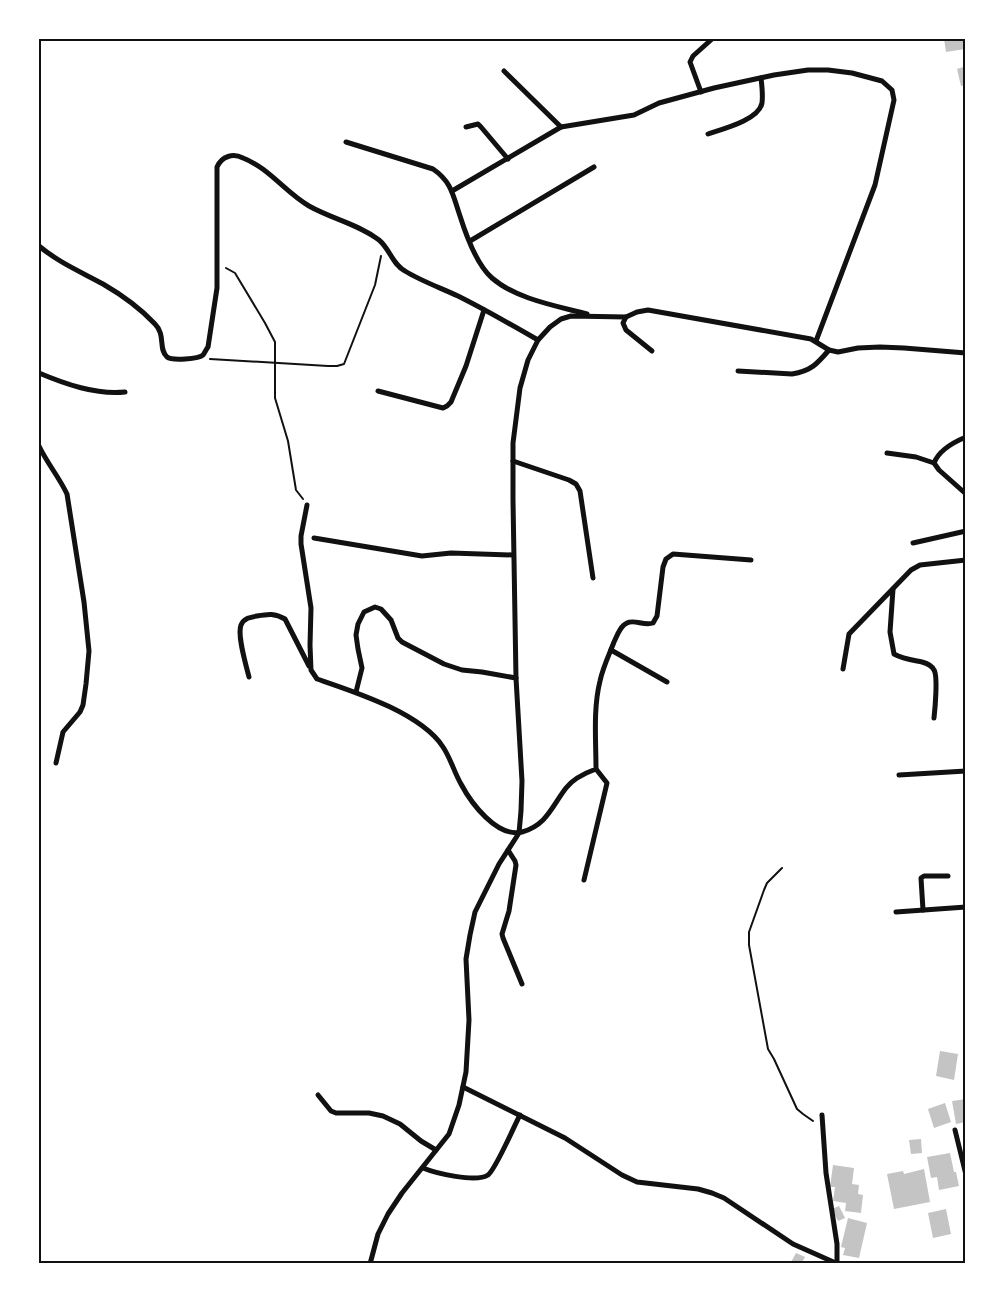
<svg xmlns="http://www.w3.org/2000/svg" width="1005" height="1303" font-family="'Nunito Sans',sans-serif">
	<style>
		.building { fill: #c4c4c4 }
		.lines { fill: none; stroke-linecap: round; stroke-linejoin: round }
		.path { stroke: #111; stroke-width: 2 }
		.minor { stroke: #111; stroke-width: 5 }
		.neatline { fill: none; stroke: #111; stroke-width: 2 }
	</style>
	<rect width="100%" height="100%" fill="#fff"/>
	<!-- building -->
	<g class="building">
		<polygon points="944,39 964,39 965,49 946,52"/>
		<polygon points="966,66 966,85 961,86 957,69"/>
		<polygon points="940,1051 958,1054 954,1080 936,1076"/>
		<polygon points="966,1099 966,1122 956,1124 952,1101"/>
		<polygon points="945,1103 951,1122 934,1128 928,1109"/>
		<polygon points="921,1139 922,1153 911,1154 909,1140"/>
		<polygon points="950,1153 954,1172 956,1172 959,1186 939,1190 937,1177 931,1178 927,1157"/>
		<polygon points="833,1165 854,1168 852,1184 859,1185 858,1194 863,1195 861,1213 845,1211 846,1203 833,1201 835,1187 830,1187"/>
		<polygon points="924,1169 930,1202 894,1209 887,1174 903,1171 904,1174"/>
		<polygon points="839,1206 845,1218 838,1221 832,1209"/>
		<polygon points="946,1209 951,1234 933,1238 928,1213"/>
		<polygon points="848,1218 867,1223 859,1258 843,1255 845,1248 841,1247"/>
		<polygon points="796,1253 805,1257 801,1264 790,1264"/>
	</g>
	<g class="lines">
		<!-- path -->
		<g class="path">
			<polyline points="226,268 235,273 265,323 275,342 275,398 288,441 296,490 303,499"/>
			<polyline points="210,359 328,366 337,366 344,364 375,285 381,256"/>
			<polyline points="782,868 767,883 764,890 749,932 749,945 768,1049 774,1059 797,1109 803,1114 813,1121"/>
		</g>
		<!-- minor -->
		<g class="minor">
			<polyline points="504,71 561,127"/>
			<polyline points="701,92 690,62 693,56 712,39"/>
			<polyline points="466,127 478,124 481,127 508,159"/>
			<path d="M708 134C723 129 759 120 762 103 763 95 762 86 761 78"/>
			<path d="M346 142 433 169C452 182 453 196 460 216 466 235 477 265 492 278 516 299 557 306 587 314"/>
			<polyline points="452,191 561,127 634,115 659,103 714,88 774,75 808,70 828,70 852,73 882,81 892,90 894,100 875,185 816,341"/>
			<polyline points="470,241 594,167"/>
			<path d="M39 246C58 262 81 272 103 284 122 295 140 308 155 324 166 335 158 349 167 357 172 361 199 359 203 355 204 354 207 348 208 347L217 288V167C222 156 233 153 243 158 269 168 286 193 309 206 332 219 358 224 379 240 390 249 392 264 405 271 421 281 441 288 458 296 486 310 512 325 538 340"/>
			<polyline points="626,317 623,323 626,330 652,351"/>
			<path d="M738 371 792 374C811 371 817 364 829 350"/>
			<path d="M39 373C65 384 96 395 125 392"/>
			<polyline points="378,391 443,408 447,406 451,402 466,366 484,310"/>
			<path d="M966 437C954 442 939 450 934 463L939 470 966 494"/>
			<path d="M39 446C47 463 59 477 67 494L84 602 89 651 86 684 83 705 80 712 63 732 56 763"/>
			<polyline points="887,453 916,457 934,463"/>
			<polyline points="513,461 569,480 576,484 580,491 593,578"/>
			<path d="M307 505 301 536V544L311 608 310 645 311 670 317 679C355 692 421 713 443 747 451 759 454 772 461 784 471 803 497 838 522 832 547 825 552 806 566 788 573 779 585 773 596 769 596 740 593 709 600 681 603 667 609 655 614 642 617 636 620 626 627 623 634 619 644 626 653 623L657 616 663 567 666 559 673 554 751 560"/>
			<polyline points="314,538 422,556 451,553 513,555"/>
			<polyline points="913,543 966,531"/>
			<path d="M893 589 890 632 894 654C903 659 912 660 922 662 926 663 932 666 934 670 938 676 935 709 934 718"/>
			<polyline points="611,650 667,682"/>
			<polyline points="843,669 849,634 911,570 920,565 966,560"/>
			<path d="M249 677C246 665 237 635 241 625 244 618 251 617 257 616 268 614 275 613 285 619L309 666"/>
			<polyline points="356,692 362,668 358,649 356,635 358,624 364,612 375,607 381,609 391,620 398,638 402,642 444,664 462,670 482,672 516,678"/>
			<polyline points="899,775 966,771"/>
			<polyline points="508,850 515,861 516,865 509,911 502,934 503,938 522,984"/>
			<polyline points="584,880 607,783 596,769"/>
			<polyline points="923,910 921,878 924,876 948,876"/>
			<polyline points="896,912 966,907"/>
			<polyline points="463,1087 565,1138 622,1175 637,1182 698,1189 712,1193 724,1198 793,1244 838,1264"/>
			<polyline points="318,1095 331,1111 336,1113 369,1113 383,1116 400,1124 421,1141 436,1150"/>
			<polyline points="822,1115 826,1173 837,1244 837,1264"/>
			<polyline points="955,1130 966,1175"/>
			<path d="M423 1168C435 1173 476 1183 488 1175 496 1169 514 1126 520 1115"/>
			<polyline points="370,1264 378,1234 388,1214 402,1193 449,1134 459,1105 466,1072 469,1020 466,959 470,935 475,912 499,864 519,833 521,811 522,781 516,678 513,500 513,443 520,388 528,360 538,340 550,327 561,319 571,316 626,317 637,312 648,310 811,339 829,350 838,352 858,348 880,347 904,348 966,353"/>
		</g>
	</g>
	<!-- border -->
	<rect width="1005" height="1303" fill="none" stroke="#ffffff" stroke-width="81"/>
	<rect x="40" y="40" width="924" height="1222" class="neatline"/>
</svg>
